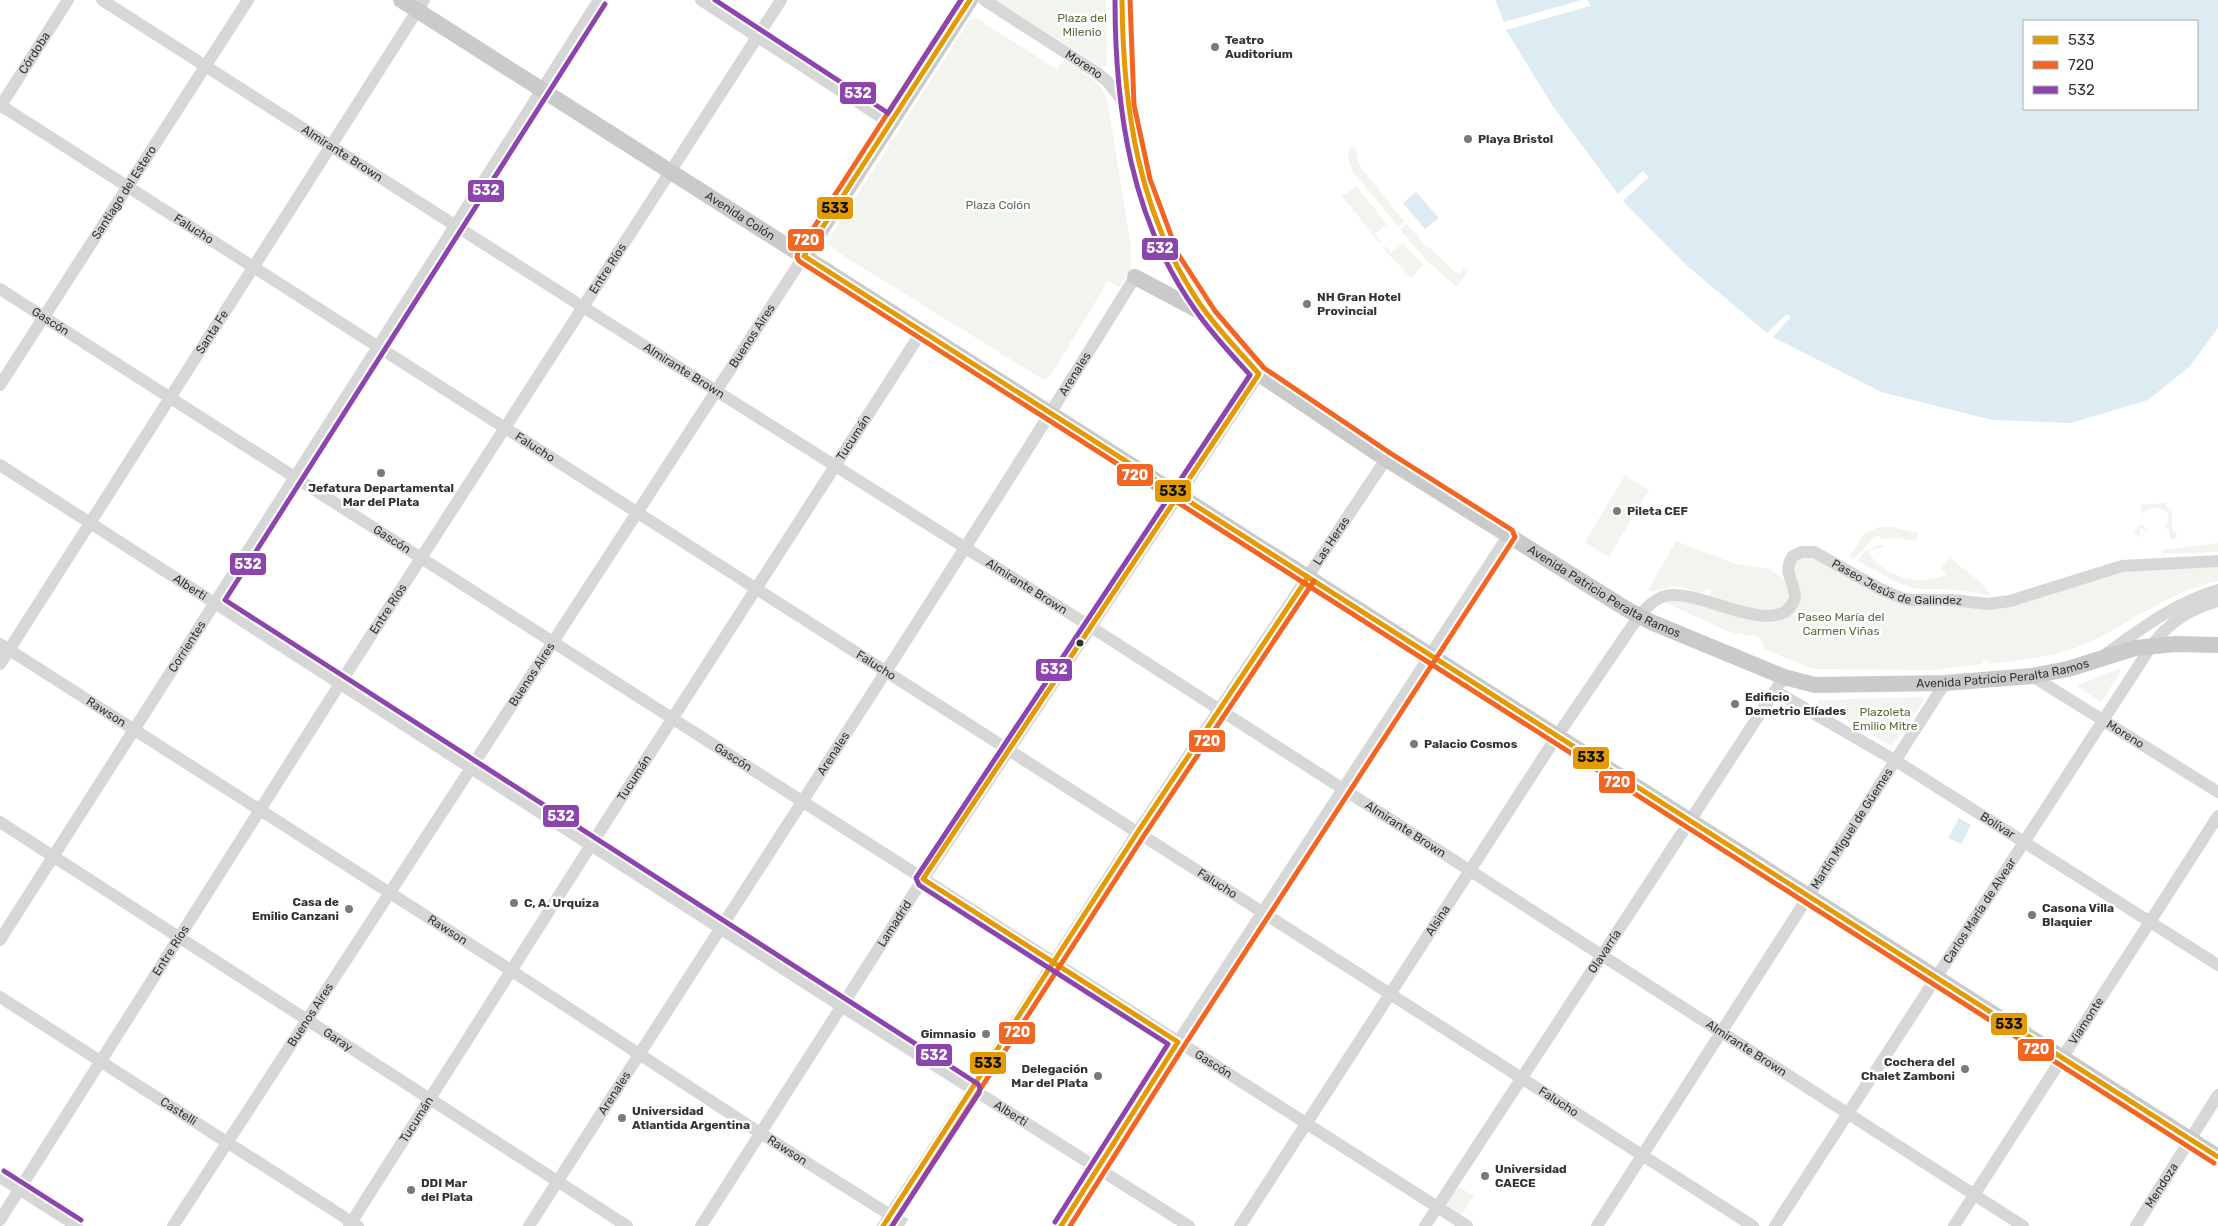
<svg xmlns="http://www.w3.org/2000/svg" width="2218" height="1226" font-family="Rubik,sans-serif">
	<style>
		.green { fill: #f1f5ed }
		.water { fill: #ddebf3; fill-rule: evenodd }
		.lines { fill: none; stroke-linecap: round; stroke-linejoin: round }
		.minor-tunnel { stroke: #d6d6d6; stroke-width: 12; stroke-dasharray: 12 6; stroke-linecap: butt }
		.minor { stroke: #d7d7d7; stroke-width: 12 }
		.major { stroke: #cacaca; stroke-width: 16 }
		.bus-1-casing { stroke: #fff; stroke-width: 9 }
		.bus-2-casing { stroke: #fff; stroke-width: 9 }
		.bus-3-casing { stroke: #fff; stroke-width: 9 }
		.bus-1 { stroke: #e39a05; stroke-width: 5 }
		.bus-2 { stroke: #f26522; stroke-width: 5 }
		.bus-3 { stroke: #8e44ad; stroke-width: 5 }
		.poi-dot { fill: #7a7a7a; stroke: #fff; stroke-width: 2 }
		.bus-dot { fill: #333; stroke: #fff; stroke-width: 2 }
		.labels { text-anchor: middle; stroke-width: 5; stroke-linejoin: round; paint-order: stroke }
		.park-label { font-size: 12px; fill: #56703f; stroke: #fff }
		.poi-label { font-size: 12px; font-weight: bold; fill: #333; stroke: #fff; text-anchor: start }
		.street-label { font-size: 12px; fill: #333; stroke: #fff }
		.line-badge { stroke: #fff; stroke-width: 2 }
		.badge-label { font-size: 14px; text-anchor: middle; font-weight: bold; fill: #fff }
		.pale-badge-label { font-size: 14px; text-anchor: middle; font-weight: bold; fill: #111 }
	</style>
	<rect width="100%" height="100%" fill="#fff"/>
	<!-- green -->
	<g class="green">
		<polygon points="994,0 1106,0 1107,67 1100,66"/>
		<path d="M976 18 1057 69 1064 60C1083 72 1103 81 1108 104L1131 247V270L1119 287 1108 281 1051 375 1044 380 834 250 829 244 832 234 969 21Z"/>
		<polygon points="1350,147 1355,148 1359,165 1404,221 1399,227 1352,171 1348,156"/>
		<polygon points="1356,186 1387,224 1375,234 1381,241 1379,243 1341,194 1346,194"/>
		<polygon points="1407,224 1427,247 1428,246 1455,272 1460,274 1463,269 1467,272 1457,287 1427,261 1402,232 1401,229"/>
		<polygon points="1403,243 1423,265 1411,278 1383,248 1385,246 1391,253"/>
		<polygon points="1625,475 1649,490 1609,557 1585,542"/>
		<path d="M2166 503 2167 509H2171L2173 532H2176L2177 538 2170 539V531L2165 527C2182 496 2121 506 2148 531H2145L2143 528 2139 529 2141 538 2134 532 2142 523 2141 505Z"/>
		<polygon points="1878,527 1893,527 1918,533 1916,541 1899,538 1880,539 1880,536 1875,537 1854,559 1850,557 1863,535"/>
		<path d="M1676 541 1735 564 1770 569 1784 580 1789 596C1787 599 1785 604 1782 606 1766 619 1726 602 1709 596L1711 590 1707 588 1705 593 1675 586 1651 592 1648 590Z"/>
		<polygon points="2218,543 2218,552 2162,554 2162,550"/>
		<path d="M1878 545H1883L1884 547 1867 551C1885 577 1919 588 1947 574L1941 568 1950 558 1980 582 1991 595 1948 589H1916L1901 584 1857 561 1865 551Z"/>
		<path d="M1809 556 1918 604 1979 608 2119 572 2218 565V581C2170 591 2134 621 2090 642 2058 657 2023 660 1989 664L1988 660 1983 661V664L1933 670 1818 669 1805 666 1764 649C1762 639 1758 632 1747 636L1738 632 1736 635 1666 603 1671 600 1697 602 1757 622 1776 623 1791 615 1798 606 1800 600 1794 580 1795 562Z"/>
		<polygon points="2119,669 2121,671 2101,702 2076,686"/>
		<polygon points="1923,697 1924,700 1892,746 1817,703 1820,700"/>
		<polygon points="1457,1186 1474,1196 1460,1217 1440,1204"/>
	</g>
	<!-- water -->
	<g class="water">
		<polygon points="1495,0 1582,0 1504,22"/>
		<path d="M1588 0H2218V328L2189 367 2148 400 2071 423 1992 420 1881 392 1773 337 1791 317 1787 314 1767 333 1685 264 1623 201 1649 177 1643 171 1618 194 1552 105 1506 30 1590 6ZM2024 21H2197V109H2024Z"/>
		<polygon points="1416,192 1439,218 1425,229 1403,203"/>
		<polygon points="1959,818 1971,825 1961,844 1948,838"/>
	</g>
	<g class="lines">
		<!-- minor-tunnel -->
		<polyline class="minor-tunnel" points="895,1218 908,1226"/>
		<!-- minor -->
		<g class="minor">
			<path id="s1" d="M102 0 583 307 1091 627 2023 1226"/>
			<polyline points="701,0 890,123"/>
			<path id="s2" d="M984 0 1096 72 1107 81 1127 106"/>
			<path id="s3" d="M0 105 1753 1226"/>
			<path id="s4" d="M0 107 68 0"/>
			<path id="s5" d="M0 289 1467 1226"/>
			<path id="s6" d="M0 385 248 0"/>
			<path id="s7" d="M0 465 841 1006 1189 1226"/>
			<path id="s8" d="M0 644 512 971 760 1133 895 1218"/>
			<path d="M2106 654C2142 628 2175 603 2218 590"/>
			<path id="s9" d="M0 664 424 0"/>
			<path id="s10" d="M2032 676 2218 792"/>
			<path id="s11" d="M1775 691 1896 761 2218 965"/>
			<path id="s12" d="M0 822 627 1226"/>
			<path id="s13" d="M0 940 599 0"/>
			<path id="s14" d="M0 997 358 1226"/>
			<polyline points="0,1177 77,1226"/>
			<path id="s15" d="M0 1220 341 682 781 0"/>
			<path id="s16" d="M173 1226 804 256"/>
			<path id="s17" d="M349 1226 591 845 922 331"/>
			<path id="s18" d="M529 1226C731 910 938 596 1135 277"/>
			<path id="s19" d="M701 1226 923 879 1259 374"/>
			<path id="s20" d="M883 1226 973 1089 1137 833 1386 459"/>
			<polyline points="1061,1226 1178,1042 1508,536"/>
			<path id="s21" d="M1240 1226 1557 736 1628 632C1636 620 1647 603 1662 597 1695 583 1781 646 1795 597 1794 581 1782 572 1793 556L1802 552H1814L1882 590 1902 598 1910 600H1953L1988 604 2010 601 2122 566 2218 561"/>
			<path id="s22" d="M1425 1226 1784 677"/>
			<path id="s23" d="M1597 1226 1945 683"/>
			<path id="s24" d="M1775 1226 2152 645C2169 622 2190 609 2218 601"/>
			<path id="s25" d="M1954 1226 2218 816"/>
			<path id="s26" d="M2136 1226 2218 1095"/>
		</g>
		<!-- major -->
		<g class="major">
			<path id="s27" d="M401 0 2218 1157"/>
			<path id="s28" d="M1122 0C1120 102 1137 209 1194 295 1212 324 1237 348 1259 374L1268 380 1386 459 1628 610 1651 622 1784 677 1815 685 1945 683 2032 676 2068 669 2135 648 2175 644 2218 645"/>
			<polyline points="804,256 970,0"/>
			<polyline points="1135,277 1205,314"/>
		</g>
		<defs>
			<g id="bus-1">
				<polyline points="970,0 804,256 2218,1157"/>
				<polyline points="883,1226 1137,833 1308,577"/>
				<path d="M1061 1226 1178 1042 923 879 1259 374C1239 351 1217 329 1200 304 1138 214 1123 107 1122 0"/>
			</g>
			<g id="bus-2">
				<polyline points="961,0 798,252 797,257 799,261 2214,1163"/>
				<polyline points="892,1226 1143,837 1314,581"/>
				<polyline points="1070,1226 1184,1046 1515,537 1512,530 1390,453 1264,368 1215,311 1178,254 1150,179 1134,105 1130,0"/>
			</g>
			<g id="bus-3">
				<polyline points="715,0 888,113 961,0"/>
				<polyline points="605,4 225,600 978,1084 980,1088 979,1093 892,1226"/>
				<polyline points="4,1171 81,1220"/>
				<path d="M1055 1222 1168 1044 919 885 916 878 1250 375C1231 354 1212 334 1196 311 1131 220 1115 109 1115 0"/>
			</g>
		</defs>
		<!-- bus-1 casing -->
		<use href="#bus-1" class="bus-1-casing"/>
		<!-- bus-2 casing -->
		<use href="#bus-2" class="bus-2-casing"/>
		<!-- bus-3 casing -->
		<use href="#bus-3" class="bus-3-casing"/>
		<!-- bus-1 -->
		<use href="#bus-1" class="bus-1"/>
		<!-- bus-2 -->
		<use href="#bus-2" class="bus-2"/>
		<!-- bus-3 -->
		<use href="#bus-3" class="bus-3"/>
	</g>
	<!-- markers -->
	<g class="poi-dot">
		<circle cx="1215" cy="47" r="5"/>
		<circle cx="1468" cy="139" r="5"/>
		<circle cx="1307" cy="304" r="5"/>
		<circle cx="381" cy="473" r="5"/>
		<circle cx="1617" cy="511" r="5"/>
		<circle cx="1735" cy="704" r="5"/>
		<circle cx="1414" cy="744" r="5"/>
		<circle cx="514" cy="903" r="5"/>
		<circle cx="349" cy="909" r="5"/>
		<circle cx="2032" cy="915" r="5"/>
		<circle cx="986" cy="1034" r="5"/>
		<circle cx="1965" cy="1069" r="5"/>
		<circle cx="1098" cy="1076" r="5"/>
		<circle cx="622" cy="1118" r="5"/>
		<circle cx="1485" cy="1176" r="5"/>
		<circle cx="411" cy="1190" r="5"/>
	</g>
	<circle class="bus-dot" cx="1080" cy="643" r="4.5"/>
	<g class="labels">
		<!-- park labels -->
		<g class="park-label">
			<text x="1082" y="22">Plaza del<tspan x="1082" dy="14">Milenio</tspan></text>
			<text x="998" y="209">Plaza Colón</text>
			<text x="1841" y="621">Paseo María del<tspan x="1841" dy="14">Carmen Viñas</tspan></text>
			<text x="1885" y="716">Plazoleta<tspan x="1885" dy="14">Emilio Mitre</tspan></text>
		</g>
		<!-- poi labels -->
		<g class="poi-label">
			<text x="1225" y="44">Teatro<tspan x="1225" dy="14">Auditorium</tspan></text>
			<text x="1478" y="143">Playa Bristol</text>
			<text x="1317" y="301">NH Gran Hotel<tspan x="1317" dy="14">Provincial</tspan></text>
			<text x="381" y="492" text-anchor="middle">Jefatura Departamental<tspan x="381" dy="14">Mar del Plata</tspan></text>
			<text x="1627" y="515">Pileta CEF</text>
			<text x="1745" y="701">Edificio<tspan x="1745" dy="14">Demetrio Elíades</tspan></text>
			<text x="1424" y="748">Palacio Cosmos</text>
			<text x="339" y="906" text-anchor="end">Casa de<tspan x="339" dy="14">Emilio Canzani</tspan></text>
			<text x="524" y="907">C, A. Urquiza</text>
			<text x="2042" y="912">Casona Villa<tspan x="2042" dy="14">Blaquier</tspan></text>
			<text x="976" y="1038" text-anchor="end">Gimnasio</text>
			<text x="1955" y="1066" text-anchor="end">Cochera del<tspan x="1955" dy="14">Chalet Zamboni</tspan></text>
			<text x="1088" y="1073" text-anchor="end">Delegación<tspan x="1088" dy="14">Mar del Plata</tspan></text>
			<text x="632" y="1115">Universidad<tspan x="632" dy="14">Atlantida Argentina</tspan></text>
			<text x="1495" y="1173">Universidad<tspan x="1495" dy="14">CAECE</tspan></text>
			<text x="421" y="1187">DDI Mar<tspan x="421" dy="14">del Plata</tspan></text>
		</g>
		<!-- street labels -->
		<g class="street-label">
			<text dy="4" stroke="none"><textPath href="#s4" startOffset="64">Córdoba</textPath></text>
			<text dy="4" stroke="none"><textPath href="#s2" startOffset="119">Moreno</textPath></text>
			<text dy="4" stroke="none"><textPath href="#s1" startOffset="285">Almirante Brown</textPath></text>
			<text dy="4" stroke="none"><textPath href="#s6" startOffset="229">Santiago del Estero</textPath></text>
			<text dy="4" stroke="none"><textPath href="#s27" startOffset="402">Avenida Colón</textPath></text>
			<text dy="4" stroke="none"><textPath href="#s3" startOffset="230">Falucho</textPath></text>
			<text dy="4" stroke="none"><textPath href="#s15" startOffset="1129">Entre Ríos</textPath></text>
			<text dy="4" stroke="none"><textPath href="#s5" startOffset="60">Gascón</textPath></text>
			<text dy="4" stroke="none"><textPath href="#s9" startOffset="394">Santa Fe</textPath></text>
			<text dy="4" stroke="none"><textPath href="#s16" startOffset="1062">Buenos Aires</textPath></text>
			<text dy="4" stroke="none"><textPath href="#s1" startOffset="690">Almirante Brown</textPath></text>
			<text dy="4" stroke="none"><textPath href="#s18" startOffset="1012">Arenales</textPath></text>
			<text dy="4" stroke="none"><textPath href="#s17" startOffset="936">Tucumán</textPath></text>
			<text dy="4" stroke="none"><textPath href="#s3" startOffset="635">Falucho</textPath></text>
			<text dy="4" stroke="none"><textPath href="#s5" startOffset="465">Gascón</textPath></text>
			<text dy="4" stroke="none"><textPath href="#s20" startOffset="819">Las Heras</textPath></text>
			<text dy="4" stroke="none"><textPath href="#s21" startOffset="1059">Paseo Jesús de Galindez</textPath></text>
			<text dy="4" stroke="none"><textPath href="#s7" startOffset="226">Alberti</textPath></text>
			<text dy="4" stroke="none"><textPath href="#s1" startOffset="1095">Almirante Brown</textPath></text>
			<text dy="4" stroke="none"><textPath href="#s28" startOffset="819">Avenida Patricio Peralta Ramos</textPath></text>
			<text dy="4" stroke="none"><textPath href="#s15" startOffset="724">Entre Ríos</textPath></text>
			<text dy="4" stroke="none"><textPath href="#s13" startOffset="348">Corrientes</textPath></text>
			<text dy="4" stroke="none"><textPath href="#s3" startOffset="1040">Falucho</textPath></text>
			<text dy="4" stroke="none"><textPath href="#s28" startOffset="1239">Avenida Patricio Peralta Ramos</textPath></text>
			<text dy="4" stroke="none"><textPath href="#s16" startOffset="658">Buenos Aires</textPath></text>
			<text dy="4" stroke="none"><textPath href="#s8" startOffset="126">Rawson</textPath></text>
			<text dy="4" stroke="none"><textPath href="#s10" startOffset="110">Moreno</textPath></text>
			<text dy="4" stroke="none"><textPath href="#s18" startOffset="562">Arenales</textPath></text>
			<text dy="4" stroke="none"><textPath href="#s5" startOffset="870">Gascón</textPath></text>
			<text dy="4" stroke="none"><textPath href="#s17" startOffset="531">Tucumán</textPath></text>
			<text dy="4" stroke="none"><textPath href="#s11" startOffset="260">Bolívar</textPath></text>
			<text dy="4" stroke="none"><textPath href="#s23" startOffset="472">Martín Miguel de Güemes</textPath></text>
			<text dy="4" stroke="none"><textPath href="#s1" startOffset="1545">Almirante Brown</textPath></text>
			<text dy="4" stroke="none"><textPath href="#s3" startOffset="1445">Falucho</textPath></text>
			<text dy="4" stroke="none"><textPath href="#s24" startOffset="376">Carlos María de Alvear</textPath></text>
			<text dy="4" stroke="none"><textPath href="#s21" startOffset="364">Alsina</textPath></text>
			<text dy="4" stroke="none"><textPath href="#s19" startOffset="359">Lamadrid</textPath></text>
			<text dy="4" stroke="none"><textPath href="#s8" startOffset="531">Rawson</textPath></text>
			<text dy="4" stroke="none"><textPath href="#s15" startOffset="319">Entre Ríos</textPath></text>
			<text dy="4" stroke="none"><textPath href="#s22" startOffset="328">Olavarría</textPath></text>
			<text dy="4" stroke="none"><textPath href="#s16" startOffset="252">Buenos Aires</textPath></text>
			<text dy="4" stroke="none"><textPath href="#s25" startOffset="244">Viamonte</textPath></text>
			<text dy="4" stroke="none"><textPath href="#s12" startOffset="402">Garay</textPath></text>
			<text dy="4" stroke="none"><textPath href="#s1" startOffset="1950">Almirante Brown</textPath></text>
			<text dy="4" stroke="none"><textPath href="#s5" startOffset="1440">Gascón</textPath></text>
			<text dy="4" stroke="none"><textPath href="#s18" startOffset="158">Arenales</textPath></text>
			<text dy="4" stroke="none"><textPath href="#s3" startOffset="1850">Falucho</textPath></text>
			<text dy="4" stroke="none"><textPath href="#s14" startOffset="212">Castelli</textPath></text>
			<text dy="4" stroke="none"><textPath href="#s7" startOffset="1201">Alberti</textPath></text>
			<text dy="4" stroke="none"><textPath href="#s17" startOffset="126">Tucumán</textPath></text>
			<text dy="4" stroke="none"><textPath href="#s8" startOffset="936">Rawson</textPath></text>
			<text dy="4" stroke="none"><textPath href="#s26" startOffset="48">Mendoza</textPath></text>
		</g>
	</g>
	<g class="line-badge">
		<rect x="839" y="81" width="38" height="24" rx="5" fill="#8e44ad"/>
		<rect x="467" y="179" width="38" height="24" rx="5" fill="#8e44ad"/>
		<rect x="816" y="196" width="38" height="24" rx="5" fill="#e39a05"/>
		<rect x="787" y="228" width="38" height="24" rx="5" fill="#f26522"/>
		<rect x="1141" y="237" width="38" height="24" rx="5" fill="#8e44ad"/>
		<rect x="1116" y="463" width="38" height="24" rx="5" fill="#f26522"/>
		<rect x="1154" y="479" width="38" height="24" rx="5" fill="#e39a05"/>
		<rect x="229" y="552" width="38" height="24" rx="5" fill="#8e44ad"/>
		<rect x="1035" y="658" width="38" height="24" rx="5" fill="#8e44ad"/>
		<rect x="1188" y="729" width="38" height="24" rx="5" fill="#f26522"/>
		<rect x="1572" y="746" width="38" height="24" rx="5" fill="#e39a05"/>
		<rect x="1598" y="770" width="38" height="24" rx="5" fill="#f26522"/>
		<rect x="542" y="804" width="38" height="24" rx="5" fill="#8e44ad"/>
		<rect x="1990" y="1012" width="38" height="24" rx="5" fill="#e39a05"/>
		<rect x="998" y="1021" width="38" height="24" rx="5" fill="#f26522"/>
		<rect x="2017" y="1038" width="38" height="24" rx="5" fill="#f26522"/>
		<rect x="915" y="1043" width="38" height="24" rx="5" fill="#8e44ad"/>
		<rect x="969" y="1051" width="38" height="24" rx="5" fill="#e39a05"/>
	</g>
	<g class="badge-label">
		<text x="858" y="98">532</text>
		<text x="486" y="195">532</text>
		<text x="806" y="245">720</text>
		<text x="1160" y="253">532</text>
		<text x="1135" y="480">720</text>
		<text x="248" y="569">532</text>
		<text x="1054" y="674">532</text>
		<text x="1207" y="746">720</text>
		<text x="1617" y="787">720</text>
		<text x="561" y="821">532</text>
		<text x="1017" y="1037">720</text>
		<text x="2036" y="1054">720</text>
		<text x="934" y="1060">532</text>
	</g>
	<g class="pale-badge-label">
		<text x="835" y="213">533</text>
		<text x="1173" y="496">533</text>
		<text x="1591" y="762">533</text>
		<text x="2009" y="1029">533</text>
		<text x="988" y="1068">533</text>
	</g>
	<!-- legend -->
	<rect x="2023" y="20" width="175" height="90" fill="#ffffff" stroke="#adadad"/>
	<rect x="2033" y="36" width="25" height="8" fill="#e39a05" stroke="#adadad"/>
	<text x="2068" y="45" font-size="15" fill="#333333">533</text>
	<rect x="2033" y="61" width="25" height="8" fill="#f26522" stroke="#adadad"/>
	<text x="2068" y="70" font-size="15" fill="#333333">720</text>
	<rect x="2033" y="86" width="25" height="8" fill="#8e44ad" stroke="#adadad"/>
	<text x="2068" y="95" font-size="15" fill="#333333">532</text>
</svg>
